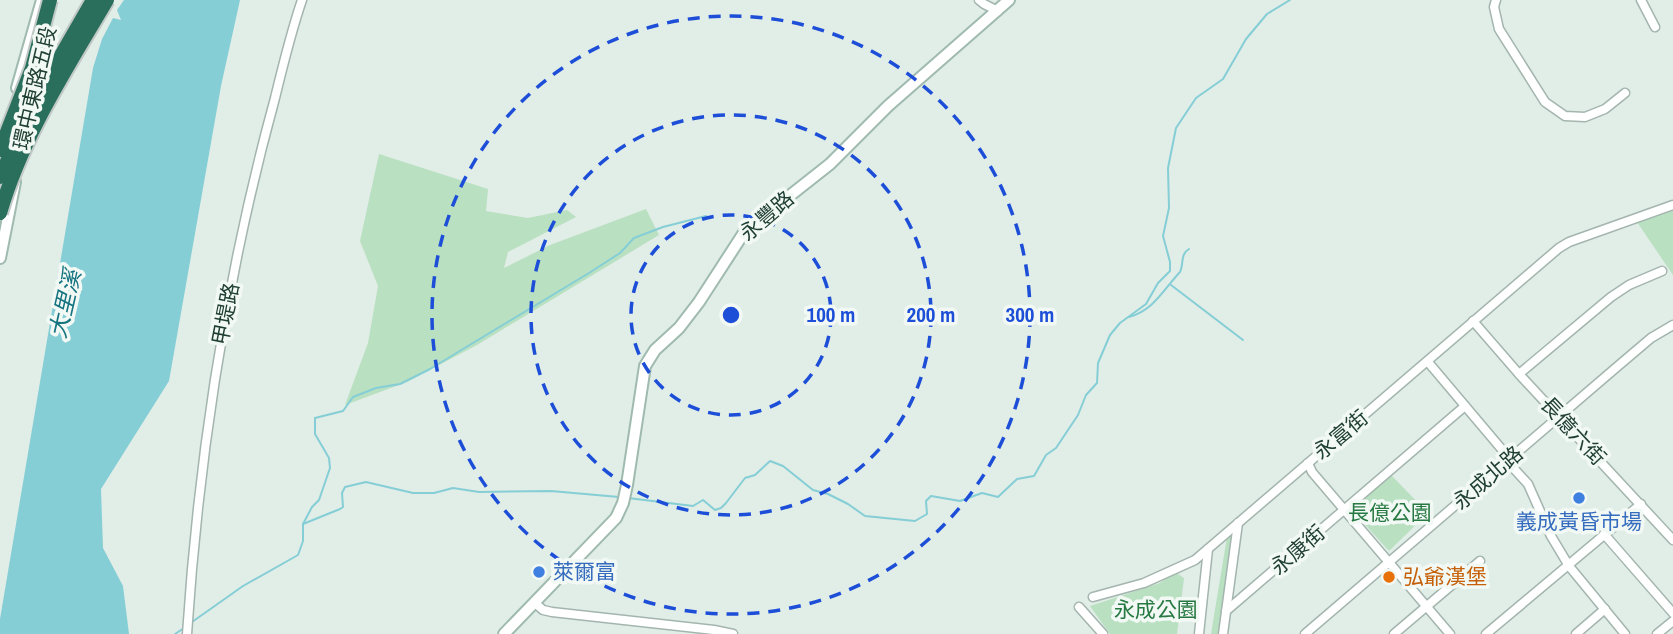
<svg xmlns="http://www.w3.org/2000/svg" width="1673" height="634" font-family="'Archivo Narrow','Noto Sans TC',sans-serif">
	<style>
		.green { fill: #b9e0c1 }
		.water { fill: #85ced6 }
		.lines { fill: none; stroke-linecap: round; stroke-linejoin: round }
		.stream { stroke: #85ced6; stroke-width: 2 }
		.street-casing { stroke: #a3b5ae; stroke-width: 11 }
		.secondary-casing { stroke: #9fbaaf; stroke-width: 14 }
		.street { stroke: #fff; stroke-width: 8 }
		.secondary { stroke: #fff; stroke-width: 10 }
		.highway-bridge-casing { stroke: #c1c9c6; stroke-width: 18; stroke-linecap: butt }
		.highway-bridge { stroke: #2a6e5c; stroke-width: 14 }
		.ring { fill: none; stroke: #1d4ed8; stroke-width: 3.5; stroke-dasharray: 12 9 }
		.shop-dot { fill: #3f7fe0; stroke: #f2f9f5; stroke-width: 2.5 }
		.food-dot { fill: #e8710a; stroke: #f2f9f5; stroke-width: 2.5 }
		.labels { text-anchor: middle; stroke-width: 7; stroke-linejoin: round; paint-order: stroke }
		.street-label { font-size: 21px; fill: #203f35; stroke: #f2f9f5 }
		.park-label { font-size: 21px; fill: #277942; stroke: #f2f9f5 }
		.shop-label { font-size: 21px; fill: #366cbe; stroke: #f2f9f5 }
		.food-label { font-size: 21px; fill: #c56008; stroke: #f2f9f5; text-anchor: start }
		.water-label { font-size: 23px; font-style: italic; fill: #167480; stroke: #f2f9f5 }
		.centre { fill: #1d4ed8; stroke: #f2f9f5; stroke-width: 3.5 }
		.ring-label { font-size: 21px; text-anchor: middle; font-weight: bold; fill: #1d4ed8; stroke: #f2f9f5; stroke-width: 7; stroke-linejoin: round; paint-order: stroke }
	</style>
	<rect width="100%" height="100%" fill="#e1ede7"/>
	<!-- green -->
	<g class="green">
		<polygon points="379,154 488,189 486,211 528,218 567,210 576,217 508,252 504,268 550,245 646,209 659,235 477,345 407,382 345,405 368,343 378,286 360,241"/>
		<polygon points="1673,205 1673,275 1635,219"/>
		<polygon points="1390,474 1428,513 1389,551 1351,509"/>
		<polygon points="1236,531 1222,634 1211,634 1227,537"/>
		<polygon points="1175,572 1184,578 1177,634 1110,634 1090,606 1160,583"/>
	</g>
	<!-- water -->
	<polygon class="water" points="124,0 240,0 221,86 169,381 101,489 103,548 123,586 129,634 0,634 0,619 93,68 102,39 113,18 121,20 117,10"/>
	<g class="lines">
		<!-- stream -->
		<g class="stream">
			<polyline points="1171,285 1243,340"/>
			<path d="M1129 317C1154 310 1164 289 1180 272 1184 264 1180 254 1189 249"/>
			<polyline points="628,498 693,506 703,500 715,510 721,508 726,503 745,478 755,475 770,461 783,466 813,490 828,494 848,504 865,516 915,521 927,514 926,501 931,496 960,501 982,493 998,497 1017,479 1034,476 1046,455 1056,448 1078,415 1086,395 1097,383 1098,363 1110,335 1120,323 1146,304 1158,283 1170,271 1170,262 1163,236 1169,208 1168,168 1176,128 1196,98 1223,79 1246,39 1267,14 1290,0"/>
			<polyline points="303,524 340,509 343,507 342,493 345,487 366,482 413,493 434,493 453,488 479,492 551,491 619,497"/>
			<polyline points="192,622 243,586 298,555 303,541 303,524 312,507 319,500 330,468 329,458 315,434 315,418 343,411 353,397 376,388 400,384 430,369 589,273 620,253 634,238 663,227 706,216"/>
			<polyline points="175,634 184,628"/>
		</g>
		<defs>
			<g id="street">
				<polyline points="979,0 984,4 998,11"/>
				<polyline points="1496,0 1494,7 1499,29 1545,102 1565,116 1585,117 1605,109 1625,93"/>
				<polyline points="1641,0 1655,27"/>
				<polyline points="1473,321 1519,374 1673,540"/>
				<polyline points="1428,362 1504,452 1507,461 1528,484 1551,536 1569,566 1625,634"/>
				<polyline points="1519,374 1611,297 1629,285 1662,271"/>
				<polyline points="1308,463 1312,472 1450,634"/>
				<polyline points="1604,534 1673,613"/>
				<polyline points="1093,597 1144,583 1195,560 1559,248 1569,242 1673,205"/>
				<polyline points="535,603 543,610 552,612 714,630 733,634"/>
				<polyline points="1079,607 1103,634"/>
				<polyline points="1226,611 1465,406"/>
				<path d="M187 634C199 453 227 273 275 98 283 65 291 32 302 0"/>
				<polyline points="1199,634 1208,549"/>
				<polyline points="1223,634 1238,523"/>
				<polyline points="1305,634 1618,366 1651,338 1673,325"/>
				<polyline points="1394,634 1480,561"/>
				<polyline points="1486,634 1641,504"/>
				<polyline points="1576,634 1605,609"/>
				<polyline points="1657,634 1673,621"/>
			</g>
			<g id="secondary">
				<polyline points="17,88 42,0"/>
				<polyline points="31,101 40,62"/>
				<polyline points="0,258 15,182"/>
				<polyline points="504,634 616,518 623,503 627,485 645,366 655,350 679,328 699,302 745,231 830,164 888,106 1009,0"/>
			</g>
		</defs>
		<!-- street casing -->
		<use href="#street" class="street-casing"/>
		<!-- secondary casing -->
		<use href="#secondary" class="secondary-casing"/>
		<!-- street -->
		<use href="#street" class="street"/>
		<!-- secondary -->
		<use href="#secondary" class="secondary"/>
		<defs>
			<g id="highway-bridge">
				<polyline points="0,150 32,68 50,0"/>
				<polyline points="0,177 33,104 93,0"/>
				<path d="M0 213C22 137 67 68 107 0"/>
			</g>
		</defs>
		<!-- highway-bridge casing -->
		<use href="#highway-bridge" class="highway-bridge-casing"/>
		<!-- highway-bridge -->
		<use href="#highway-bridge" class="highway-bridge"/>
	</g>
	<!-- distance rings -->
	<g class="ring">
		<circle cx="731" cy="315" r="100"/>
		<circle cx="731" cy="315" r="200"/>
		<circle cx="731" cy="315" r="299"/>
	</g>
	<!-- markers -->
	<g class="shop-dot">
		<circle cx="1579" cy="498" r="7"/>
		<circle cx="539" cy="572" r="7"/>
	</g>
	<circle class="food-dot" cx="1389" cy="577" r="7"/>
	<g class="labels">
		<!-- street labels -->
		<g class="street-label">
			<text transform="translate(35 88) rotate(-77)" y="7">環中東路五段</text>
			<text transform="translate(767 216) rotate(-41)" y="7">永豐路</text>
			<text transform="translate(226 314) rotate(-79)" y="7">甲堤路</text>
			<text transform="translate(1573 431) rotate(47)" y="7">長億六街</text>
			<text transform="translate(1341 435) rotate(-40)" y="7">永富街</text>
			<text transform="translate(1488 478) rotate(-41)" y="7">永成北路</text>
			<text transform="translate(1298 550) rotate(-41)" y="7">永康街</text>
		</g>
		<!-- park labels -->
		<g class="park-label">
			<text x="1390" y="520">長億公園</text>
			<text x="1156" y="617">永成公園</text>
		</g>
		<!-- shop labels -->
		<g class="shop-label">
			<text x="1579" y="529">義成黃昏市場</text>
			<text x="553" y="579" text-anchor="start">萊爾富</text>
		</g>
		<!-- food labels -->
		<g class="food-label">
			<text x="1403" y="584">弘爺漢堡</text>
		</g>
		<!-- water labels -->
		<g class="water-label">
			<text transform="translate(65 304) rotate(-77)" y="8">大里溪</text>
		</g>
	</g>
	<circle cx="731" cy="315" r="10" class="centre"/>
	<g class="ring-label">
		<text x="831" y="322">100 m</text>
		<text x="931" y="322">200 m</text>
		<text x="1030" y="322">300 m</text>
	</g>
</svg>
